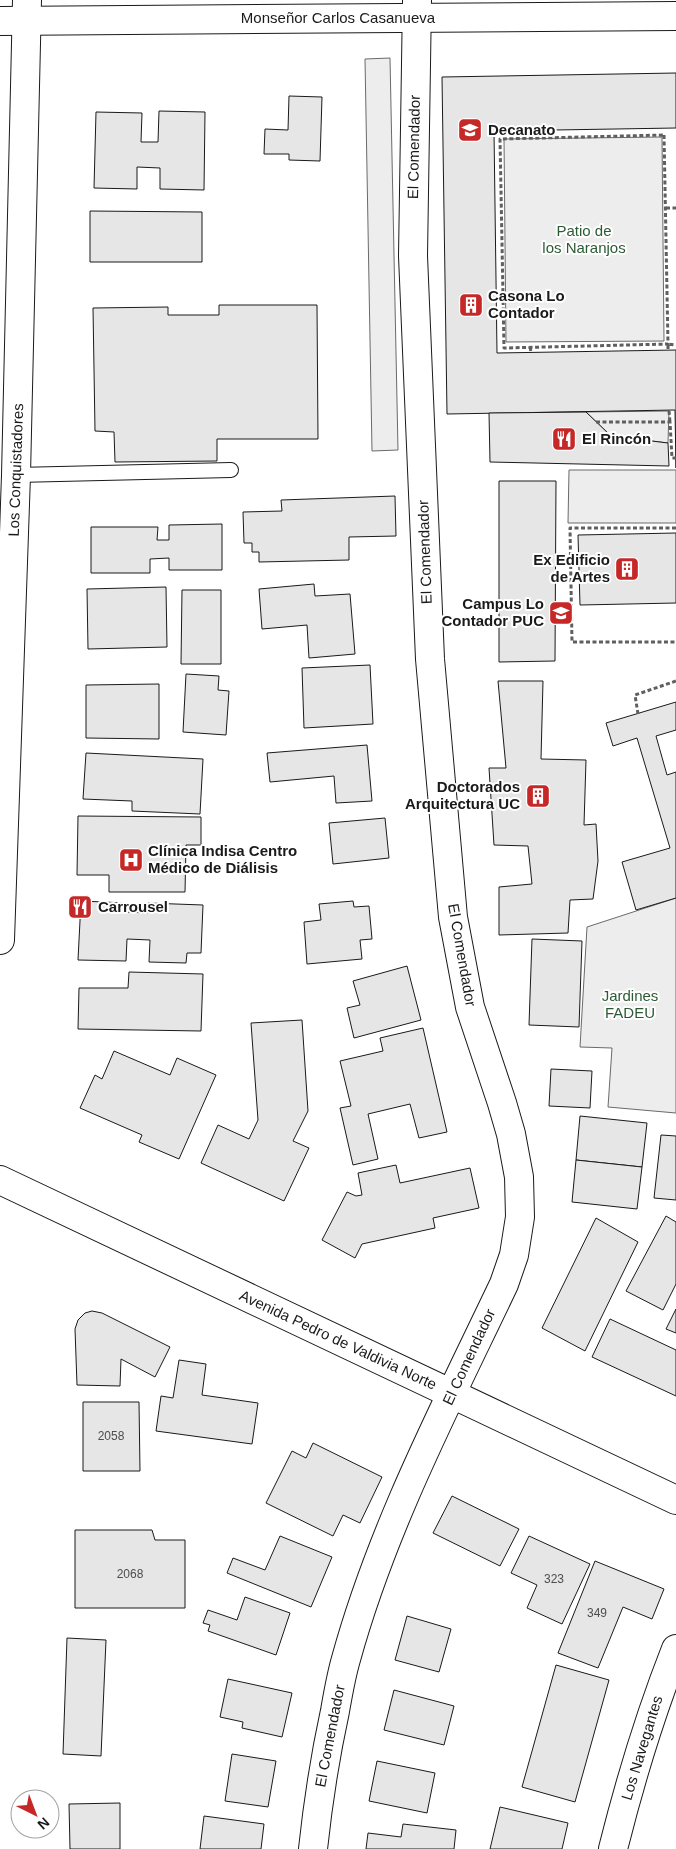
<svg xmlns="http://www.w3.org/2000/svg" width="676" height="1849" font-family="Arial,sans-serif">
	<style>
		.built { fill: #ededed; stroke: #6a6a6a }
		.building { fill: #e6e6e6; stroke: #1a1a1a }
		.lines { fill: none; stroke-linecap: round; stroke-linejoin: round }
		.lane-casing { stroke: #1a1a1a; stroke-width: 16 }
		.street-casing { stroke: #1a1a1a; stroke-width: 30 }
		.secondary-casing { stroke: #1a1a1a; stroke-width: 30 }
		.primary-casing { stroke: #1a1a1a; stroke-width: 30 }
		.path { stroke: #5f5f5f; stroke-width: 3; stroke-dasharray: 4 2.5; stroke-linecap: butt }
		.lane { stroke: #fff; stroke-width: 14 }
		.street { stroke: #fff; stroke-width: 28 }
		.secondary { stroke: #fff; stroke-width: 28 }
		.primary { stroke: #fff; stroke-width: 28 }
		.labels { text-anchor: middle; stroke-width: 4; stroke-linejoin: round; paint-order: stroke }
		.number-label { font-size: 12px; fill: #4d4d4d }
		.street-label { font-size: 15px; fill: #1a1a1a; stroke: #fff }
		.poi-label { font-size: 15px; font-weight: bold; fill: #1a1a1a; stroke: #fff; text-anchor: start }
		.park-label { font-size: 15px; fill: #2b5a34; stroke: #fff }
	</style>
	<rect width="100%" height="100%" fill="#fff"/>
	<!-- built -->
	<g class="built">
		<polygon points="390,58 398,450 372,451 365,59"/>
		<polygon points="662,137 664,341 506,342 504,139"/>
		<polygon points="669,411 668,443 611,436 586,412"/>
		<polygon points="569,470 676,470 676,523 568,523"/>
		<polygon points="676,898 676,1113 608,1107 612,1048 580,1047 587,927"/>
	</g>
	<!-- building -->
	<g class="building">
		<polygon points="676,73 676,128 494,131 497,353 676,350 676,468 675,410 447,414 442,77"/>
		<polygon points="289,96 322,97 320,161 289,160 289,154 264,154 265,129 288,130"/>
		<polygon points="159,111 205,112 204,190 160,189 160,168 137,167 137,189 94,188 96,112 142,113 141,142 158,142"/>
		<polygon points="90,211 202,212 202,262 90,262"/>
		<polygon points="219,305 317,305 318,439 217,439 217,461 115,462 114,432 95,431 93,308 168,307 168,315 219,315"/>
		<polygon points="586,412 611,436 668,443 669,466 490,462 489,413"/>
		<polygon points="499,481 556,481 555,661 499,662"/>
		<polygon points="395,496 396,536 349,537 349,560 259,562 259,552 252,552 252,543 244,543 243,512 282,511 281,500"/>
		<polygon points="222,524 222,570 169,570 169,558 150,559 150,573 91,573 91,527 158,527 157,540 169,540 169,525"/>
		<polygon points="676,533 676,603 580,605 578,535"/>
		<polygon points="314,584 315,596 350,594 355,654 309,658 307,625 262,629 259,589"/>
		<polygon points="166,587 167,647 88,649 87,589"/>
		<polygon points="182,590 221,590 221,664 181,664"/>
		<polygon points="370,665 373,724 304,728 302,668"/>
		<polygon points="186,674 219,676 218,690 229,691 226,735 183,732"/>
		<polygon points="498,681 543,681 541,759 586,760 584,825 596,824 598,861 593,899 570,900 568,933 499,935 499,887 532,884 528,846 494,845 489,768 506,768"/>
		<polygon points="159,684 159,739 86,738 86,685"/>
		<polygon points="676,702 676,730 656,736 667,775 676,772 676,898 636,910 622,862 670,848 637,738 613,746 606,723"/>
		<polygon points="367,745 372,801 336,803 334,776 270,782 267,753"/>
		<polygon points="86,753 203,759 200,814 132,811 132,801 83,799"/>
		<polygon points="78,816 201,817 201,845 186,845 185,892 109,892 109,875 77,875"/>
		<polygon points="385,818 389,858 333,864 329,823"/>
		<polygon points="81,901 126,903 126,912 148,913 148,903 203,905 201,953 187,953 186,963 149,962 150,940 127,939 126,961 78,960"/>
		<polygon points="353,901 354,907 369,906 372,939 360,940 362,959 307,964 304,922 321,920 319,904"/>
		<polygon points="532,939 582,941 579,1027 529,1025"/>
		<polygon points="407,966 421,1020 354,1038 347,1008 360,1005 353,981"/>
		<polygon points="129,972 203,974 201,1031 78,1029 79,988 128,988"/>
		<polygon points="302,1020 308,1111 293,1141 309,1148 284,1201 201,1163 218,1125 249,1139 258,1120 251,1023"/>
		<polygon points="423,1028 447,1132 419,1138 410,1104 368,1114 378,1159 353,1165 340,1108 351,1106 340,1061 383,1051 380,1038"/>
		<polygon points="114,1051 170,1075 177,1058 216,1075 179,1159 139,1142 142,1135 80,1108 95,1075 102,1079"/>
		<polygon points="551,1069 592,1071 590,1108 549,1106"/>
		<polygon points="580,1116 647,1123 642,1167 576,1160"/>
		<polygon points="661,1135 676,1136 676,1200 654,1198"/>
		<polygon points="576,1160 642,1167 637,1209 572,1202"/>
		<polygon points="396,1165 400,1183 470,1168 479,1208 433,1218 435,1228 362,1244 355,1258 322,1240 347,1192 356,1196 362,1195 358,1173"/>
		<polygon points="666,1216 676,1222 676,1284 663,1310 626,1291"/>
		<polygon points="596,1218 638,1242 585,1351 542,1328"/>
		<polygon points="676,1309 676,1333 666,1329"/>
		<polygon points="92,1311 102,1313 170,1347 155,1377 121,1359 120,1386 77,1385 75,1329 78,1320 85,1313"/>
		<polygon points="610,1319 676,1350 676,1396 592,1357"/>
		<polygon points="179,1360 206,1364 202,1395 258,1403 252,1444 156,1431 161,1396 173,1398"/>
		<polygon points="83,1402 139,1402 140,1471 83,1471"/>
		<polygon points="313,1443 382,1477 360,1523 343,1515 333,1536 266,1503 292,1451 306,1458"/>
		<polygon points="452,1496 519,1529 500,1566 433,1533"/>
		<polygon points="75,1530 152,1530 155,1540 185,1540 185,1608 75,1608"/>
		<polygon points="280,1536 332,1557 311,1607 227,1573 233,1558 265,1570"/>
		<polygon points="529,1536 590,1564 562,1624 527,1608 537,1585 511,1573"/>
		<polygon points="595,1561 664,1589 652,1619 623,1607 598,1668 558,1653"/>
		<polygon points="245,1597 290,1613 276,1655 208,1631 210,1625 203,1623 208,1610 237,1620"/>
		<polygon points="407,1616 451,1629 439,1672 395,1660"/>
		<polygon points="67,1638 106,1640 101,1756 63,1754"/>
		<polygon points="556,1665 609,1680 575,1802 522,1787"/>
		<polygon points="228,1679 292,1693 282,1737 242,1728 243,1722 220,1717"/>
		<polygon points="394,1690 454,1706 444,1745 384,1730"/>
		<polygon points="232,1754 276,1761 268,1807 225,1801"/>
		<polygon points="377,1761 435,1773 427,1813 369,1801"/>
		<polygon points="120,1803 120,1849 70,1849 69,1804"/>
		<polygon points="500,1807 568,1823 562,1849 490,1849"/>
		<polygon points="204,1816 264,1824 261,1849 200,1849"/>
		<polygon points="403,1824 456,1830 454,1849 366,1849 368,1833 401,1837"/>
	</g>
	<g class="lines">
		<defs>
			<polyline id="lane" points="16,475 231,470"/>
			<g id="street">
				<path d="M313 1849C318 1802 325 1757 335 1711 338 1694 341 1676 346 1659 382 1528 446 1406 504 1284L514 1255 520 1217 519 1177 511 1134 502 1103 470 1007 453 917 430 659 413 256 417 0"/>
				<path d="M613 1849C630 1781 650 1715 676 1649"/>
			</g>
			<g id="secondary">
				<polyline points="0,21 676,16"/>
				<polyline points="0,1180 676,1500"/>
			</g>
			<polyline id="primary" points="0,940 16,475 27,0"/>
		</defs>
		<!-- lane casing -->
		<use href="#lane" class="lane-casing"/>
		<!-- street casing -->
		<use href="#street" class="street-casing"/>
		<!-- secondary casing -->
		<use href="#secondary" class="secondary-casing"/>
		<!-- primary casing -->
		<use href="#primary" class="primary-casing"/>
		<!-- path -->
		<g class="path">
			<polygon points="664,135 668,344 504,348 500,139"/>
			<polyline points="666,208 676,208"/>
			<polyline points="530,347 531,352"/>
			<polyline points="668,349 668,344 676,345"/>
			<polyline points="669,411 670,422"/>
			<polyline points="596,422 670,422 672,458 676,458"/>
			<polyline points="676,528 570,528 572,642 676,642"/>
			<polyline points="556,556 571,555"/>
			<polyline points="638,714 635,695 676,681"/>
		</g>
		<!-- lane -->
		<use href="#lane" class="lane"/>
		<!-- street -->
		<use href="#street" class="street"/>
		<!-- secondary -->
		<use href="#secondary" class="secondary"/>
		<!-- primary -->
		<use href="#primary" class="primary"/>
	</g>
	<!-- icons -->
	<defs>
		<symbol id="university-square" viewBox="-11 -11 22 22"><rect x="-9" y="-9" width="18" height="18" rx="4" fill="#c62828" stroke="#fff"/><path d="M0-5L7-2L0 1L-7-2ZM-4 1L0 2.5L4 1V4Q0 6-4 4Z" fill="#fff"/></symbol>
		<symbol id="building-square" viewBox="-11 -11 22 22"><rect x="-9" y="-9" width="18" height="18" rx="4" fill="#c62828" stroke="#fff"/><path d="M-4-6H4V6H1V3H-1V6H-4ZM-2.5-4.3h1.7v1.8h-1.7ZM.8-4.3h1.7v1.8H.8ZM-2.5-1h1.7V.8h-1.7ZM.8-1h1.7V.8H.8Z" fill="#fff"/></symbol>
		<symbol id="restaurant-square" viewBox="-11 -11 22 22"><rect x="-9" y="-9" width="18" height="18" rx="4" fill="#c62828" stroke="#fff"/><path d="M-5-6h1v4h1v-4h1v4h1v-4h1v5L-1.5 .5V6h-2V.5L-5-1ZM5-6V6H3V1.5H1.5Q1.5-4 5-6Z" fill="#fff"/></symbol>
		<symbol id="hospital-square" viewBox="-11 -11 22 22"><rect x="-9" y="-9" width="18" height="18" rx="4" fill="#c62828" stroke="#fff"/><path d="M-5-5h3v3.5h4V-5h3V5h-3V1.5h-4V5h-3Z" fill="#fff"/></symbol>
	</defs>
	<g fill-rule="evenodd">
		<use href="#university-square" x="456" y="116" width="28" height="28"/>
		<use href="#building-square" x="457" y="291" width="28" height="28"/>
		<use href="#restaurant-square" x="550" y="425" width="28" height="28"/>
		<use href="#building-square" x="613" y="555" width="28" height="28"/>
		<use href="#university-square" x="547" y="599" width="28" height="28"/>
		<use href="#building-square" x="524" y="782" width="28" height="28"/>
		<use href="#hospital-square" x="117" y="846" width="28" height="28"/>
		<use href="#restaurant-square" x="66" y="893" width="28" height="28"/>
	</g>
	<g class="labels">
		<!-- number labels -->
		<g class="number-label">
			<text x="111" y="1440">2058</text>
			<text x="130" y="1578">2068</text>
			<text x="554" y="1583">323</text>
			<text x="597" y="1617">349</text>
		</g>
		<!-- street labels -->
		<g class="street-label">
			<text x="338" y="23">Monseñor Carlos Casanueva</text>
			<text transform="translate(414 147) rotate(-89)" y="5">El Comendador</text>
			<text transform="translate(16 470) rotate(-88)" y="5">Los Conquistadores</text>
			<text transform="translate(425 552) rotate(-92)" y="5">El Comendador</text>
			<text transform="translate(462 955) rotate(80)" y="5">El Comendador</text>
			<text transform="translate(338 1340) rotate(25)" y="5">Avenida Pedro de Valdivia Norte</text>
			<text transform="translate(469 1357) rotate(-65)" y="5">El Comendador</text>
			<text transform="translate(330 1736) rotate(-79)" y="5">El Comendador</text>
			<text transform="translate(642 1748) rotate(-73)" y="5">Los Navegantes</text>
		</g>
		<!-- poi labels -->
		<g class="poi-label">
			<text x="488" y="135">Decanato</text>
			<text x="488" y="301">Casona Lo<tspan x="488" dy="17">Contador</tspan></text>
			<text x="582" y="444">El Rincón</text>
			<text x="610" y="565" text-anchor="end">Ex Edificio<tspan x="610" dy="17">de Artes</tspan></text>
			<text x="544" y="609" text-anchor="end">Campus Lo<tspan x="544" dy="17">Contador PUC</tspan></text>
			<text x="520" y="792" text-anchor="end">Doctorados<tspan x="520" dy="17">Arquitectura UC</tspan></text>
			<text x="148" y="856">Clínica Indisa Centro<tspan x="148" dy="17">Médico de Diálisis</tspan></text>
			<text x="98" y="912">Carrousel</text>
		</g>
		<!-- park labels -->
		<g class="park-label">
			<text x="584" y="236">Patio de<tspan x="584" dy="17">los Naranjos</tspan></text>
			<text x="630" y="1001">Jardines<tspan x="630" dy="17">FADEU</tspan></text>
		</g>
	</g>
	<!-- north arrow -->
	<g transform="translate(35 1814) rotate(138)"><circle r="24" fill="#ffffff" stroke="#a3a3a3"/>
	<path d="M0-4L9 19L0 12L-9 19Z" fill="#c62828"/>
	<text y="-8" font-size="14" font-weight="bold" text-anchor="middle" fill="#1a1a1a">N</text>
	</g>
</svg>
